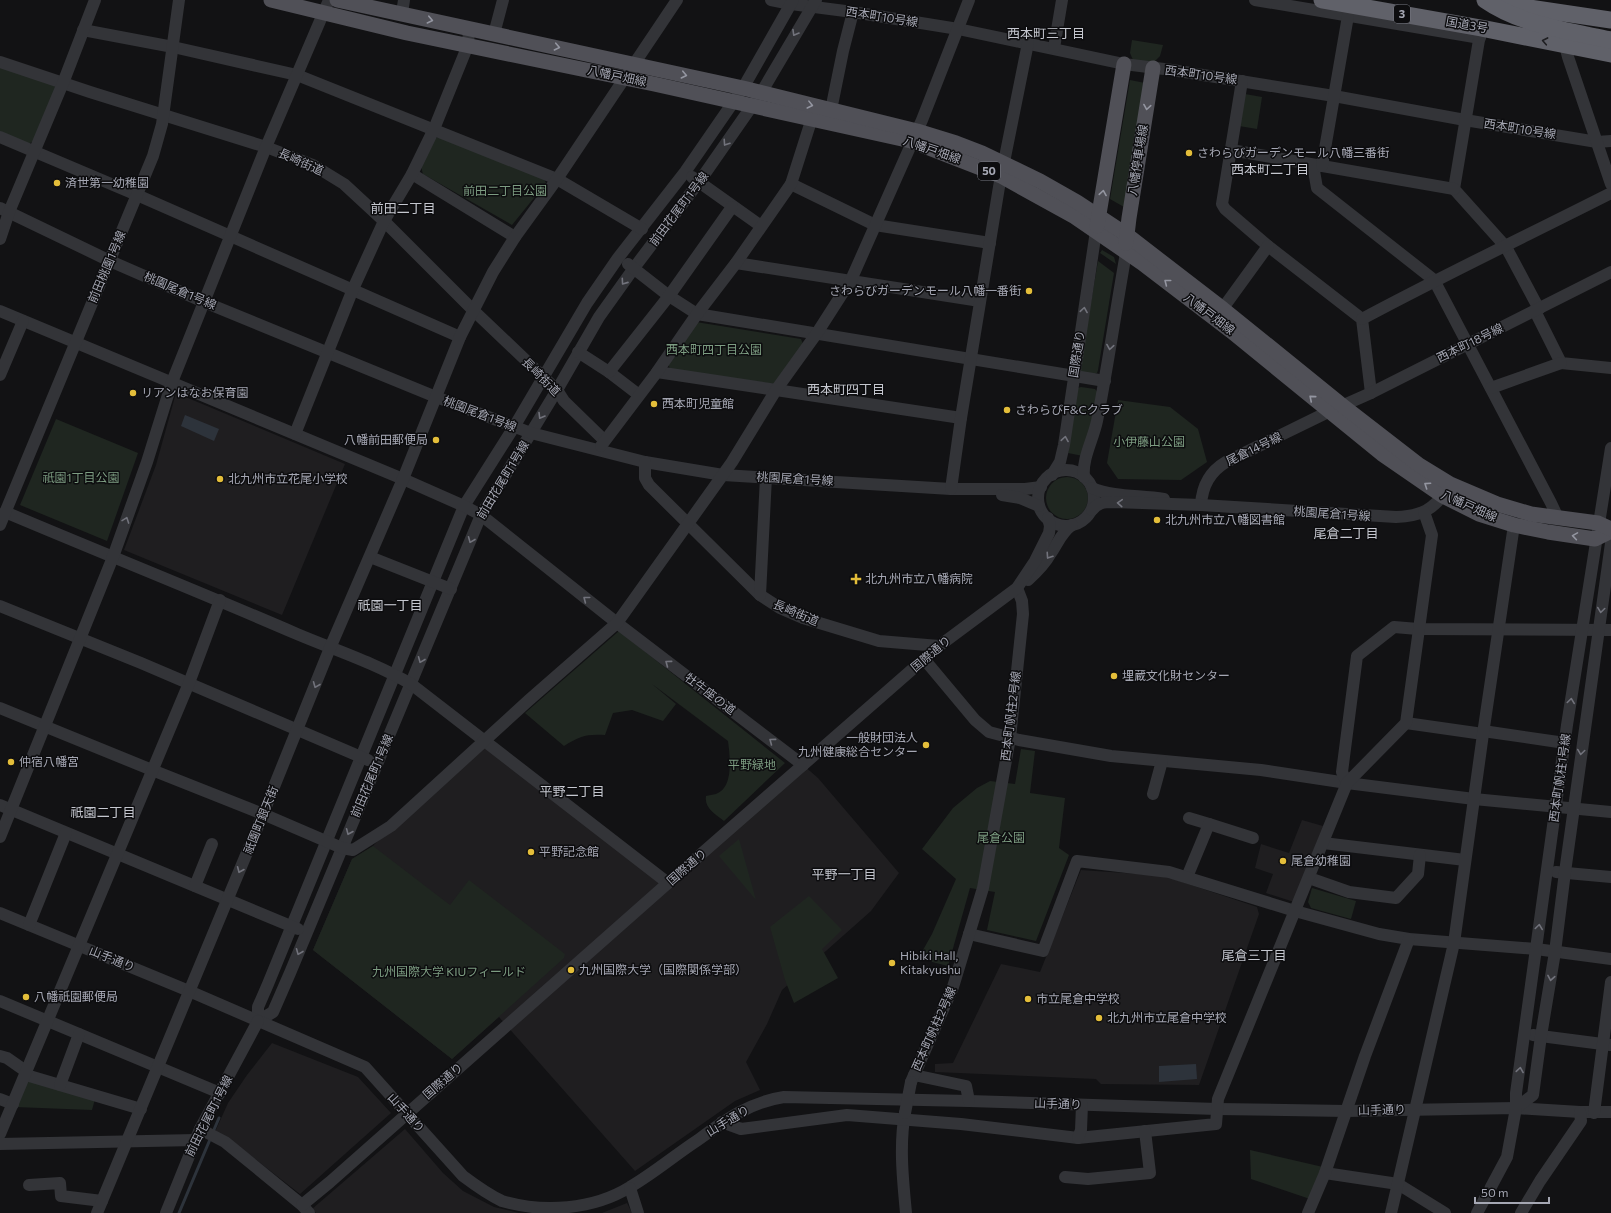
<svg xmlns="http://www.w3.org/2000/svg" width="1611" height="1213" font-family="Commissioner,'Noto Sans JP',sans-serif">
	<style>
		.built { fill: #1f1e20 }
		.green { fill: #1f2620 }
		.water { fill: #2d333b }
		.lines { fill: none; stroke-linecap: round; stroke-linejoin: round }
		.stream { stroke: #2d333b; stroke-width: 3 }
		.minor { stroke: #333438; stroke-width: 12 }
		.major { stroke: #505057; stroke-width: 15 }
		.highway { stroke: #606169; stroke-width: 17 }
		.minor-bridge { stroke: #333438; stroke-width: 12 }
		.highway-bridge { stroke: #606169; stroke-width: 17 }
		.oneway { stroke: #9496a1 }
		.oneway2 { stroke: #72737c }
		.oneway3 { stroke: #1e1e21 }
		.poi-dot { fill: #e4be3a; stroke: #0d0d0f; stroke-width: 1.5 }
		.labels { text-anchor: middle; stroke-width: 3; stroke-linejoin: round; paint-order: stroke }
		.shield { fill: #0d0d0f; stroke: #777982; stroke-width: 1 }
		.shield-label { font-size: 11px; font-weight: bold; fill: #a5a7b3 }
		.street-label { font-size: 12px; fill: #a5a7b3; stroke: #0d0d0f }
		.poi-label { font-size: 12px; fill: #a5a7b3; stroke: #0d0d0f; text-anchor: start }
		.park-label { font-size: 12px; fill: #7d9d82; stroke: #0d0d0f }
		.neighbourhood-label { font-size: 13px; fill: #c5c7cf; stroke: #0d0d0f }
	</style>
	<rect width="100%" height="100%" fill="#121214"/>
	<!-- built -->
	<g class="built">
		<polygon points="176,393 345,464 282,615 124,550 156,465"/>
		<polygon points="484,741 668,883 803,765 818,778 899,873 871,911 782,990 767,1024 746,1062 760,1090 735,1101 635,1171 499,1017 452,1059 313,950 352,859 373,846 391,826"/>
		<polygon points="1302,820 1323,826 1294,902 1266,893 1273,874 1255,868 1261,844 1289,853"/>
		<polygon points="1081,870 1154,875 1173,879 1257,907 1259,914 1199,1085 1101,1084 1096,1079 935,1072 935,1064 953,1063 1001,964 1040,972"/>
		<polygon points="272,1043 358,1077 391,1113 300,1194 228,1138 215,1132 228,1103 247,1075"/>
		<polygon points="405,1129 443,1173 463,1191 494,1207 519,1213 316,1213 312,1209"/>
		<polygon points="627,1203 632,1213 602,1213"/>
	</g>
	<!-- green -->
	<g class="green">
		<polygon points="1132,40 1163,45 1160,56 1153,63 1133,60 1130,53"/>
		<polygon points="0,66 53,84 56,88 34,141 28,144 0,132"/>
		<polygon points="1130,80 1145,83 1124,207 1110,199"/>
		<polygon points="1245,94 1262,97 1257,129 1239,126"/>
		<polygon points="439,137 544,179 546,183 512,225 423,174 421,167 433,139"/>
		<polygon points="1102,250 1114,257 1116,264 1100,253"/>
		<polygon points="1098,261 1114,273 1098,370 1097,373 1094,374 1081,372 1080,367"/>
		<polygon points="696,322 801,339 803,344 774,384 670,369 668,363"/>
		<polygon points="1081,387 1095,389 1099,394 1083,456 1068,453 1078,388"/>
		<polygon points="1118,400 1170,407 1198,429 1207,462 1181,480 1118,479 1107,463"/>
		<polygon points="56,419 138,453 107,541 20,505"/>
		<circle cx="1067" cy="498" r="21"/>
		<path d="M619 631 785 763 724 821C715 814 704 808 706 796 709 795 713 795 716 794 734 788 730 756 728 741L652 684 676 704 663 721 632 710 613 713 605 735C586 734 580 736 564 746L525 713Z"/>
		<polygon points="1021,749 1035,751 1030,793 1065,798 1059,848 1069,855 1036,941 987,930 995,892 970,888 948,966 932,962 923,950 932,934 956,879 922,849 953,808 977,788 990,781 1015,784"/>
		<polygon points="739,839 756,900 719,856"/>
		<polygon points="373,846 450,905 469,880 565,954 564,958 452,1059 313,950 352,859"/>
		<polygon points="1312,888 1356,901 1351,919 1311,908 1308,902"/>
		<polygon points="809,896 842,930 822,949 838,978 794,1003 785,980 770,927"/>
		<polygon points="27,1079 95,1099 92,1110 15,1107"/>
		<polygon points="1250,1150 1323,1167 1310,1199 1251,1179"/>
	</g>
	<!-- water -->
	<g class="water">
		<polygon points="185,415 219,429 214,441 181,426"/>
		<polygon points="1196,1064 1197,1079 1159,1082 1159,1066"/>
	</g>
	<g class="lines">
		<!-- stream -->
		<g class="stream">
			<polyline points="213,1132 219,1118"/>
			<polyline points="179,1213 211,1137"/>
		</g>
		<!-- minor -->
		<g class="minor">
			<polyline points="771,0 791,4 853,12 958,29 1124,64 1172,70 1334,96 1465,120 1597,142 1611,141"/>
			<polyline points="793,0 743,88 685,172 618,258 587,303 514,427 464,506 268,984 258,1007 258,1021 273,1012 290,973 481,515 557,390 599,317 634,268 699,182 761,93 816,0"/>
			<polyline points="1255,0 1480,38"/>
			<polyline points="402,13 404,0"/>
			<polyline points="1481,28 1454,189 1506,247 1539,309"/>
			<polyline points="83,30 173,47 297,75 557,179 642,229"/>
			<polyline points="494,34 503,0"/>
			<polyline points="1565,45 1568,57 1611,184"/>
			<polyline points="1054,48 1062,0"/>
			<polyline points="0,62 90,92 266,147 313,165 344,184 384,221 473,310 557,390 564,401 604,440"/>
			<polyline points="1242,81 1222,204 1225,209 1268,246 1362,319 1371,393"/>
			<polyline points="831,110 843,51 853,12"/>
			<polyline points="0,137 137,195 460,337"/>
			<polyline points="1231,150 1454,189"/>
			<polyline points="1313,165 1317,188 1434,280 1551,503 1558,518"/>
			<polyline points="1322,166 1348,16"/>
			<polyline points="412,174 515,237"/>
			<polyline points="692,177 761,226"/>
			<polyline points="791,184 875,225 990,243"/>
			<polyline points="0,208 110,261 204,302 436,397 531,433 645,462 723,475 951,489 1025,489 1041,487"/>
			<polyline points="0,239 9,212 63,83 95,0"/>
			<polyline points="736,263 980,301"/>
			<polyline points="628,264 669,296 697,314 1105,381"/>
			<polyline points="0,311 403,479 464,506 481,515 617,623 803,765"/>
			<polyline points="1535,311 1561,363 1611,368"/>
			<polyline points="1218,315 1268,246"/>
			<path d="M1362 319C1444 275 1528 235 1611 193"/>
			<polyline points="578,352 609,372 639,395"/>
			<polyline points="609,372 669,296 732,207"/>
			<polyline points="657,372 961,418"/>
			<polyline points="0,375 23,321"/>
			<polyline points="1491,388 1561,363"/>
			<polyline points="295,434 353,289 384,221 412,174 434,129 468,45 469,29"/>
			<polyline points="601,446 657,372 697,314 736,263 791,184 812,118"/>
			<polyline points="645,462 645,478 649,485 760,595 780,608 803,618 879,641 939,646"/>
			<circle cx="1066" cy="498" r="28"/>
			<polyline points="1052,475 1060,462 1064,445 1096,231"/>
			<path d="M1084 477C1082 458 1093 440 1097 421 1108 365 1116 309 1126 253"/>
			<path d="M1092 488C1114 497 1140 495 1164 499"/>
			<polyline points="951,489 961,418 999,187 1028,43"/>
			<polyline points="1002,495 1020,498 1039,506"/>
			<path d="M1201 505C1202 487 1209 472 1226 462L1328 412 1371 393 1611 272"/>
			<path d="M1092 510C1098 503 1103 502 1113 502L1201 505 1396 517C1421 516 1434 510 1447 489"/>
			<path d="M5 512C102 553 200 592 297 634 335 650 375 663 411 684L668 883"/>
			<polyline points="0,525 153,156 162,124 179,0"/>
			<polyline points="370,557 451,589"/>
			<path d="M1028 580C1037 572 1045 564 1051 553 1058 543 1061 533 1072 525"/>
			<polyline points="760,595 766,477"/>
			<polyline points="0,606 141,663 368,760"/>
			<polyline points="924,659 975,720 989,732 1019,740 1111,756 1261,770 1347,783 1474,799 1611,812"/>
			<polyline points="0,708 152,770 263,814 342,848 353,850 391,826 529,700 617,623 732,462 776,390 817,333 851,280 922,120 969,0"/>
			<polyline points="1406,723 1483,734"/>
			<polyline points="1483,731 1565,743"/>
			<polyline points="1347,783 1342,772 1357,656 1394,627 1418,629 1611,630"/>
			<polyline points="1153,794 1162,761"/>
			<polyline points="0,805 298,929"/>
			<polyline points="1189,818 1209,824"/>
			<polyline points="0,837 113,557 147,462 172,382 266,147 329,0"/>
			<polyline points="1323,843 1465,860"/>
			<polyline points="1556,872 1611,877"/>
			<polyline points="1187,877 1209,824 1253,838"/>
			<polyline points="1309,878 1349,892 1396,898 1418,874 1420,855"/>
			<polyline points="195,886 212,844"/>
			<path d="M0 913 189 991 365 1067 463 1176C475 1185 487 1194 502 1201 543 1213 593 1210 630 1187 654 1173 675 1155 698 1140 725 1120 750 1102 784 1097L969 1101 1217 1109 1346 1111 1516 1108 1580 1112H1611"/>
			<polyline points="29,925 66,833"/>
			<polyline points="969,934 1043,951 1077,861 1169,872 1295,911 1379,934 1409,939 1536,949 1611,959"/>
			<polyline points="0,1001 220,1093"/>
			<polyline points="1533,1035 1610,1045"/>
			<polyline points="0,1056 7,1058 27,1072"/>
			<polyline points="26,1075 141,1109"/>
			<polyline points="914,1075 966,1086 969,1101"/>
			<polyline points="911,1082 953,987 983,888 1010,738 1023,614 1022,601 1017,588"/>
			<polyline points="60,1085 79,1034"/>
			<polyline points="0,1099 13,1104"/>
			<polyline points="1516,1108 1533,1095 1541,1036 1555,952 1565,872 1611,543"/>
			<path d="M905 1113C899 1145 903 1181 906 1213"/>
			<polyline points="1594,1113 1611,982"/>
			<polyline points="722,1122 741,1129 847,1115 961,1124 1078,1138 1216,1124 1218,1099 1347,783 1406,723 1432,535 1424,512"/>
			<polyline points="200,1129 225,1142 302,1205 309,1213"/>
			<polyline points="0,1134 189,683 220,600"/>
			<polyline points="1078,1138 1081,1130 1082,1105"/>
			<polyline points="0,1144 196,1140"/>
			<polyline points="1325,1173 1398,1184 1445,1213"/>
			<polyline points="1065,1177 1088,1179 1150,1173 1145,1131"/>
			<polyline points="29,1185 60,1183 61,1196 102,1201"/>
			<polyline points="630,1188 638,1213"/>
			<polyline points="302,1205 330,1182 668,883 939,646 1017,588 1035,561 1049,533 1050,526 1048,518"/>
			<polyline points="97,1213 263,814 330,648 403,479 460,337 493,272 515,237 557,179 677,0"/>
			<polyline points="166,1213 200,1129 258,1021"/>
			<polyline points="1308,1213 1325,1173 1365,1056 1409,939"/>
			<polyline points="1391,1213 1454,943 1483,734 1514,525"/>
			<polyline points="1477,1213 1507,1157 1516,1108 1516,1093 1567,725 1611,448"/>
			<polyline points="1521,1213 1540,1181 1581,1121 1580,1112"/>
		</g>
		<!-- major -->
		<g class="major">
			<polyline points="271,0 407,33 654,84 911,141 1001,176 1075,217 1142,263 1231,331 1382,454 1443,496 1479,514 1514,525 1548,532 1595,539 1611,531"/>
			<polyline points="337,0 743,88 917,131 956,143 982,153 1040,181 1077,202 1127,235 1223,309 1343,406 1419,465 1450,484 1497,504 1531,514 1598,523 1611,529"/>
			<polyline points="1097,226 1124,64"/>
			<polyline points="1126,243 1129,218 1153,68"/>
		</g>
		<!-- highway -->
		<g class="highway">
			<polyline points="1322,0 1481,28 1611,54"/>
			<polyline points="1489,2 1611,20"/>
		</g>
		<!-- minor-bridge -->
		<polyline class="minor-bridge" points="905,1113 911,1082"/>
		<!-- highway-bridge -->
		<path class="highway-bridge" d="M1485 0C1521 25 1568 31 1611 40"/>
	</g>
	<!-- one-way arrows -->
	<defs><path id="oneway-chevron" d="M-2-3.5L2.5 0L-2 3.5" fill="none" stroke-width="1.6" stroke-linecap="round" stroke-linejoin="round"/></defs>
	<g class="oneway">
		<use href="#oneway-chevron" transform="translate(430 20) rotate(13)"/>
		<use href="#oneway-chevron" transform="translate(557 47) rotate(12)"/>
		<use href="#oneway-chevron" transform="translate(684 75) rotate(13)"/>
		<use href="#oneway-chevron" transform="translate(810 105) rotate(14)"/>
		<use href="#oneway-chevron" transform="translate(1147 107) rotate(99)"/>
		<use href="#oneway-chevron" transform="translate(1103 193) rotate(-81)"/>
		<use href="#oneway-chevron" transform="translate(1167 282) rotate(-142)"/>
		<use href="#oneway-chevron" transform="translate(1312 398) rotate(-140)"/>
		<use href="#oneway-chevron" transform="translate(1427 485) rotate(-146)"/>
		<use href="#oneway-chevron" transform="translate(1575 536) rotate(-171)"/>
	</g>
	<g class="oneway2">
		<use href="#oneway-chevron" transform="translate(795 33) rotate(120)"/>
		<use href="#oneway-chevron" transform="translate(726 143) rotate(124)"/>
		<use href="#oneway-chevron" transform="translate(624 282) rotate(125)"/>
		<use href="#oneway-chevron" transform="translate(1084 310) rotate(-81)"/>
		<use href="#oneway-chevron" transform="translate(1110 347) rotate(99)"/>
		<use href="#oneway-chevron" transform="translate(541 416) rotate(121)"/>
		<use href="#oneway-chevron" transform="translate(1065 439) rotate(-81)"/>
		<use href="#oneway-chevron" transform="translate(1120 503) rotate(-176)"/>
		<use href="#oneway-chevron" transform="translate(126 520) rotate(-70)"/>
		<use href="#oneway-chevron" transform="translate(471 540) rotate(112)"/>
		<use href="#oneway-chevron" transform="translate(1049 556) rotate(124)"/>
		<use href="#oneway-chevron" transform="translate(586 599) rotate(-142)"/>
		<use href="#oneway-chevron" transform="translate(1601 610) rotate(98)"/>
		<use href="#oneway-chevron" transform="translate(421 660) rotate(112)"/>
		<use href="#oneway-chevron" transform="translate(668 663) rotate(-143)"/>
		<use href="#oneway-chevron" transform="translate(316 685) rotate(112)"/>
		<use href="#oneway-chevron" transform="translate(1571 701) rotate(-82)"/>
		<use href="#oneway-chevron" transform="translate(772 741) rotate(-143)"/>
		<use href="#oneway-chevron" transform="translate(1581 752) rotate(98)"/>
		<use href="#oneway-chevron" transform="translate(349 832) rotate(113)"/>
		<use href="#oneway-chevron" transform="translate(240 870) rotate(113)"/>
		<use href="#oneway-chevron" transform="translate(1539 927) rotate(-82)"/>
		<use href="#oneway-chevron" transform="translate(299 952) rotate(112)"/>
		<use href="#oneway-chevron" transform="translate(1551 978) rotate(100)"/>
		<use href="#oneway-chevron" transform="translate(1520 1070) rotate(-81)"/>
	</g>
	<use class="oneway3" href="#oneway-chevron" transform="translate(1545 41) rotate(-169)"/>
	<!-- markers -->
	<g class="poi-dot">
		<circle cx="1189" cy="153" r="4"/>
		<circle cx="57" cy="183" r="4"/>
		<circle cx="1029" cy="291" r="4"/>
		<circle cx="133" cy="393" r="4"/>
		<circle cx="654" cy="404" r="4"/>
		<circle cx="1007" cy="410" r="4"/>
		<circle cx="436" cy="440" r="4"/>
		<circle cx="220" cy="479" r="4"/>
		<circle cx="1157" cy="520" r="4"/>
		<path d="M854 573h4v4h4v4h-4v4h-4v-4h-4v-4h4z"/>
		<circle cx="1114" cy="676" r="4"/>
		<circle cx="926" cy="745" r="4"/>
		<circle cx="11" cy="762" r="4"/>
		<circle cx="531" cy="852" r="4"/>
		<circle cx="1283" cy="861" r="4"/>
		<circle cx="892" cy="963" r="4"/>
		<circle cx="571" cy="970" r="4"/>
		<circle cx="26" cy="997" r="4"/>
		<circle cx="1028" cy="999" r="4"/>
		<circle cx="1099" cy="1018" r="4"/>
	</g>
	<g class="labels">
		<!-- shield labels -->
		<g class="shield">
			<rect x="1394" y="5" width="16" height="18" rx="3"/>
			<rect x="978" y="162" width="22" height="18" rx="3"/>
		</g>
		<g class="shield-label">
			<text x="1402" y="18">3</text>
			<text x="989" y="175">50</text>
		</g>
		<!-- street labels -->
		<g class="street-label">
			<text transform="translate(882 17) rotate(9)" y="4">西本町10号線</text>
			<text transform="translate(1467 25) rotate(10)" y="4">国道3号</text>
			<text transform="translate(1201 75) rotate(8)" y="4">西本町10号線</text>
			<text transform="translate(617 76) rotate(12)" y="4">八幡戸畑線</text>
			<text transform="translate(1520 129) rotate(9)" y="4">西本町10号線</text>
			<text transform="translate(932 150) rotate(19)" y="4">八幡戸畑線</text>
			<text transform="translate(1138 160) rotate(-81)" y="4">八幡停車場線</text>
			<text transform="translate(301 162) rotate(24)" y="4">長崎街道</text>
			<text transform="translate(679 209) rotate(-53)" y="4">前田花尾町1号線</text>
			<text transform="translate(107 267) rotate(-67)" y="4">前田桃園1号線</text>
			<text transform="translate(180 291) rotate(23)" y="4">桃園尾倉1号線</text>
			<text transform="translate(1209 314) rotate(37)" y="4">八幡戸畑線</text>
			<text transform="translate(1470 343) rotate(-26)" y="4">西本町18号線</text>
			<text transform="translate(1077 354) rotate(-81)" y="4">国際通り</text>
			<text transform="translate(541 377) rotate(45)" y="4">長崎街道</text>
			<text transform="translate(480 414) rotate(21)" y="4">桃園尾倉1号線</text>
			<text transform="translate(1254 449) rotate(-26)" y="4">尾倉14号線</text>
			<text transform="translate(795 479) rotate(3)" y="4">桃園尾倉1号線</text>
			<text transform="translate(503 480) rotate(-59)" y="4">前田花尾町1号線</text>
			<text transform="translate(1469 506) rotate(24)" y="4">八幡戸畑線</text>
			<text transform="translate(1332 514) rotate(4)" y="4">桃園尾倉1号線</text>
			<text transform="translate(796 613) rotate(23)" y="4">長崎街道</text>
			<text transform="translate(931 654) rotate(-40)" y="4">国際通り</text>
			<text transform="translate(710 694) rotate(37)" y="4">牡牛座の道</text>
			<text transform="translate(1011 716) rotate(-83)" y="4">西本町帆柱2号線</text>
			<text transform="translate(372 776) rotate(-67)" y="4">前田花尾町1号線</text>
			<text transform="translate(1560 778) rotate(-82)" y="4">西本町帆柱1号線</text>
			<text transform="translate(261 820) rotate(-68)" y="4">祇園町銀天街</text>
			<text transform="translate(687 867) rotate(-41)" y="4">国際通り</text>
			<text transform="translate(112 959) rotate(22)" y="4">山手通り</text>
			<text transform="translate(934 1029) rotate(-66)" y="4">西本町帆柱2号線</text>
			<text transform="translate(443 1081) rotate(-41)" y="4">国際通り</text>
			<text transform="translate(1058 1104) rotate(2)" y="4">山手通り</text>
			<text transform="translate(1382 1110) rotate(-1)" y="4">山手通り</text>
			<text transform="translate(406 1113) rotate(48)" y="4">山手通り</text>
			<text transform="translate(209 1116) rotate(-63)" y="4">前田花尾町1号線</text>
			<text transform="translate(728 1121) rotate(-31)" y="4">山手通り</text>
		</g>
		<!-- poi labels -->
		<g class="poi-label">
			<text x="1197" y="157">さわらびガーデンモール八幡三番街</text>
			<text x="65" y="187">済世第一幼稚園</text>
			<text x="1021" y="295" text-anchor="end">さわらびガーデンモール八幡一番街</text>
			<text x="141" y="397">リアンはなお保育園</text>
			<text x="662" y="408">西本町児童館</text>
			<text x="1015" y="414">さわらびF&amp;Cクラブ</text>
			<text x="428" y="444" text-anchor="end">八幡前田郵便局</text>
			<text x="228" y="483">北九州市立花尾小学校</text>
			<text x="1165" y="524">北九州市立八幡図書館</text>
			<text x="865" y="583">北九州市立八幡病院</text>
			<text x="1122" y="680">埋蔵文化財センター</text>
			<text x="918" y="742" text-anchor="end">一般財団法人<tspan x="918" dy="14">九州健康総合センター</tspan></text>
			<text x="19" y="766">仲宿八幡宮</text>
			<text x="539" y="856">平野記念館</text>
			<text x="1291" y="865">尾倉幼稚園</text>
			<text x="900" y="960">Hibiki Hall,<tspan x="900" dy="14">Kitakyushu</tspan></text>
			<text x="579" y="974">九州国際大学（国際関係学部）</text>
			<text x="34" y="1001">八幡祇園郵便局</text>
			<text x="1036" y="1003">市立尾倉中学校</text>
			<text x="1107" y="1022">北九州市立尾倉中学校</text>
		</g>
		<!-- park labels -->
		<g class="park-label">
			<text x="505" y="195">前田二丁目公園</text>
			<text x="714" y="354">西本町四丁目公園</text>
			<text x="1149" y="446">小伊藤山公園</text>
			<text x="81" y="482">祇園1丁目公園</text>
			<text x="752" y="769">平野緑地</text>
			<text x="1001" y="842">尾倉公園</text>
			<text x="449" y="976">九州国際大学 KIUフィールド</text>
		</g>
		<!-- neighbourhood labels -->
		<g class="neighbourhood-label">
			<text x="1046" y="38">西本町三丁目</text>
			<text x="1270" y="174">西本町二丁目</text>
			<text x="403" y="213">前田二丁目</text>
			<text x="846" y="394">西本町四丁目</text>
			<text x="1346" y="538">尾倉二丁目</text>
			<text x="390" y="610">祇園一丁目</text>
			<text x="572" y="796">平野二丁目</text>
			<text x="103" y="817">祇園二丁目</text>
			<text x="844" y="879">平野一丁目</text>
			<text x="1254" y="960">尾倉三丁目</text>
		</g>
	</g>
	<!-- scale -->
	<path d="M1475 1197v6h74v-6" fill="none" stroke="#a5a7b3" stroke-width="2"/>
	<text x="1481" y="1197" font-size="12" fill="#a5a7b3" stroke="#0d0d0f" stroke-width="3" paint-order="stroke">50 m</text>
</svg>
